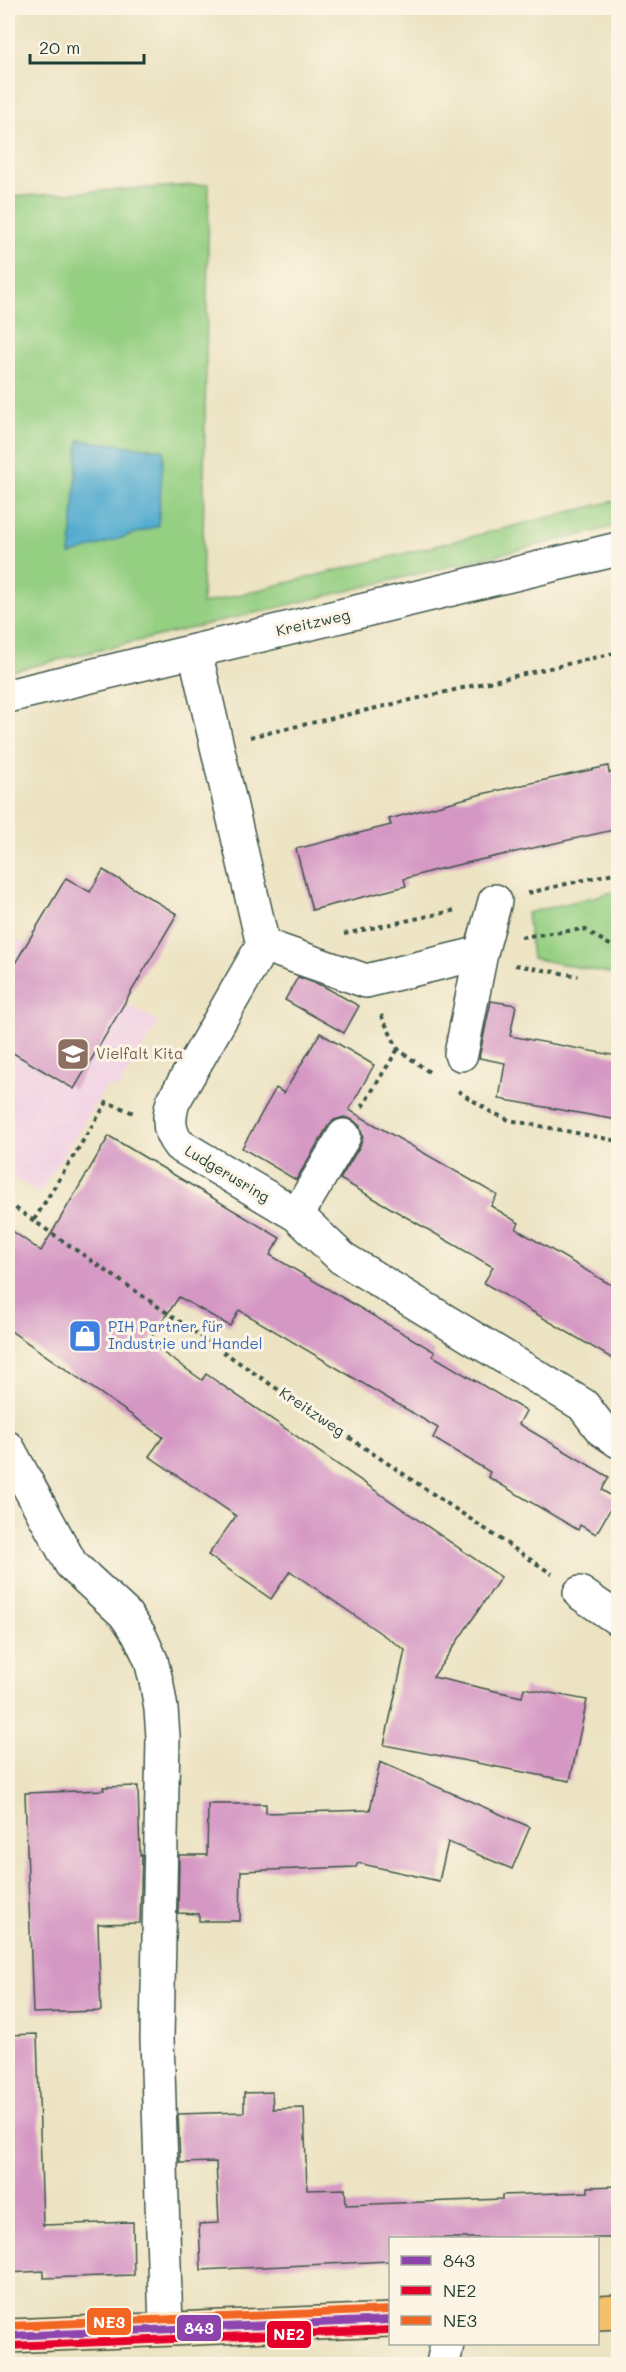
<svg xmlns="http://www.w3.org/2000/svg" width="626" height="2372" font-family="Mali,sans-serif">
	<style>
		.built { fill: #f1d0e4 }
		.green { fill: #94cf82; stroke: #5a865b; stroke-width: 1.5 }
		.water { fill: #52acd0; stroke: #387482; stroke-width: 1.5 }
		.building { fill: #d598c4 }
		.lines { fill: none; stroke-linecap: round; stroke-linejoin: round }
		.minor-casing { stroke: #3e5649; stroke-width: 36 }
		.major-casing { stroke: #3e5649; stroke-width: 36 }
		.path { stroke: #3e5649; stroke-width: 4; stroke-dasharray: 4.5 4.5; stroke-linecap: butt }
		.minor { stroke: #fff; stroke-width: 33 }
		.major { stroke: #f4c16a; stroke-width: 33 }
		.bus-1-casing { stroke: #fcf5e5; stroke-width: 12 }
		.bus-2-casing { stroke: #fcf5e5; stroke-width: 12 }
		.bus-3-casing { stroke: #fcf5e5; stroke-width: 12 }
		.bus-1 { stroke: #8e44ad; stroke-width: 8 }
		.bus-2 { stroke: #e4002b; stroke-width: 8 }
		.bus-3 { stroke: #f26522; stroke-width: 8 }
		.labels { text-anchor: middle; stroke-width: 6; stroke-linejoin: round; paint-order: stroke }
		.street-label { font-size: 15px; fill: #1f3d34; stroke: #fcf5e5 }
		.education-label { font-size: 15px; fill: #785e54; stroke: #fcf5e5; text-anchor: start }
		.shop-label { font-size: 15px; fill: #366cbe; stroke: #fcf5e5; text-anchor: start }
		.line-badge { stroke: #fcf5e5; stroke-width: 2 }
		.badge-label { font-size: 16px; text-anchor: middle; font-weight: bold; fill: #fff }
	</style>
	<rect width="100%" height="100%" fill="#fcf5e5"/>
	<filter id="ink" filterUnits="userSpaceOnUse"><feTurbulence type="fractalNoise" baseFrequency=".0167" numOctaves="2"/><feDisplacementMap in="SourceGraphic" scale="12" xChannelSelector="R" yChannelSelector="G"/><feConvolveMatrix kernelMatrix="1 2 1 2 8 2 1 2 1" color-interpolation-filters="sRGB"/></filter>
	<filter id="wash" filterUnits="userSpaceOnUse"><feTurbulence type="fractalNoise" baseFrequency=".008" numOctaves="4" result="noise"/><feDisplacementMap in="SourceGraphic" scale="24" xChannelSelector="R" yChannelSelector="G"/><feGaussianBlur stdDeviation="1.35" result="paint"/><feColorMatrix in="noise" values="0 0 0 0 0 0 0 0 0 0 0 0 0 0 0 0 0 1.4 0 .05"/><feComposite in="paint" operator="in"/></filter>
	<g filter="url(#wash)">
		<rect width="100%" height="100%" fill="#ece3c2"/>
		<!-- built -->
		<polygon class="built" points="8,934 158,1022 118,1089 107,1086 39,1194 8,1173"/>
		<!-- green -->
		<g class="green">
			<polygon points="209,184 202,604 618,500 618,526 8,672 8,197"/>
			<polygon points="618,891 618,975 532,958 527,913"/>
		</g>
		<!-- water -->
		<polygon class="water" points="79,440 164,450 158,526 70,555"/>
		<g id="blocks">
			<!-- building -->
			<g class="building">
				<polygon points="608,766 609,773 618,771 618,829 435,870 404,879 406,886 312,910 296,849 391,825 389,819 482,794"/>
				<polygon points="103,870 177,914 74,1089 8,1050 8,975 66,878 90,892"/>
				<polygon points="298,977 323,986 359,1006 344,1033 285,1000"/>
				<polygon points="491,1001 516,1005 510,1036 618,1056 618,1120 499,1099 505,1063 479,1058"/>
				<polygon points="320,1033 374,1065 349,1110 497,1195 491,1206 519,1223 516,1229 618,1289 618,1362 484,1283 493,1267 340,1179 360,1146 363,1137 360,1126 353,1120 344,1117 334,1120 328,1126 296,1180 242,1148 276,1088 284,1093"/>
				<polygon points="109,1136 280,1238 270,1255 435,1352 433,1356 526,1411 519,1424 609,1477 602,1490 616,1499 596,1534 580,1525 578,1530 488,1477 490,1472 433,1438 438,1428 239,1310 230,1326 179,1297 148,1342 202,1380 206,1374 501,1577 433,1677 522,1697 524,1688 587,1700 570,1781 384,1745 405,1650 290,1571 271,1599 208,1555 236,1516 149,1456 163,1437 8,1329 8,1228 41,1251"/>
				<polygon points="380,1762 530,1827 512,1869 448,1842 439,1881 358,1863 356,1867 241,1871 240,1921 199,1921 199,1914 178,1913 179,1855 207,1855 208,1804 266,1804 266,1813 370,1810"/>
				<polygon points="138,1786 140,1855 142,1855 140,1923 98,1924 101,2011 33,2013 25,1793 104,1790 103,1787"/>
				<polygon points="37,2034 43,2225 133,2222 134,2275 44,2278 44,2271 8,2273 8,2035"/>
				<polygon points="272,2092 273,2109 304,2108 307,2190 345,2189 346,2205 502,2199 502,2195 588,2192 588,2187 618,2186 618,2238 390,2238 390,2261 201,2270 199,2224 219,2223 216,2162 180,2163 178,2114 244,2112 244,2093"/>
			</g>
		</g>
	</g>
	<g filter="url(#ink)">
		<use href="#blocks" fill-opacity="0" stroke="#3e5649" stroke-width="1.5"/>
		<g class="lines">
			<defs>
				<g id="minor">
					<path d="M195 651 263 945 173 1102C168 1118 168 1132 179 1145L297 1215 342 1258 583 1405 602 1430 618 1441"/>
					<polyline points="8,696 618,549"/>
					<polyline points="263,945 366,981 481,953"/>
					<polyline points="461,1054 481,953 495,901"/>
					<polyline points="297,1215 344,1136"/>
					<polyline points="8,1448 71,1564 125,1614 140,1636 151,1660 157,1685 161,1709 163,1737 157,2038 166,2328"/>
					<polyline points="580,1593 618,1619"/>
					<polyline points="443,2364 447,2344"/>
				</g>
				<g id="major">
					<polyline points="598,2313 618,2312"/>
					<polyline points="8,2336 390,2320"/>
				</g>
			</defs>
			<!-- minor casing -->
			<use href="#minor" class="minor-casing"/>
			<!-- major casing -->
			<use href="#major" class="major-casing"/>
			<!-- path -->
			<g class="path">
				<polyline points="250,737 615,653"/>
				<polyline points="528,893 618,872"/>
				<polyline points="344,934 457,910"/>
				<polyline points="521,937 584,929 618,950"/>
				<polyline points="515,965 578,976"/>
				<polyline points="381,1015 398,1049 429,1072"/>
				<polyline points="458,1091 491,1112 509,1120 618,1141"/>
				<polyline points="362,1107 398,1049"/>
				<polyline points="8,1203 286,1395 552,1574"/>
				<polyline points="34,1220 107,1102 136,1114"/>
			</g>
			<!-- minor -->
			<use href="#minor" class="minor"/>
			<!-- major -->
			<use href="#major" class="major"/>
			<defs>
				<polyline id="bus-1" points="8,2336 390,2320"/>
				<polyline id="bus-2" points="8,2346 390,2330"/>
				<polyline id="bus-3" points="8,2326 390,2310"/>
			</defs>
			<!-- bus-1 casing -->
			<use href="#bus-1" class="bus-1-casing"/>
			<!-- bus-2 casing -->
			<use href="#bus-2" class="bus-2-casing"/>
			<!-- bus-3 casing -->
			<use href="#bus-3" class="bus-3-casing"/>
			<!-- bus-1 -->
			<use href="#bus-1" class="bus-1"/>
			<!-- bus-2 -->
			<use href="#bus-2" class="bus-2"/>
			<!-- bus-3 -->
			<use href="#bus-3" class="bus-3"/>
		</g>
	</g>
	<!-- icons -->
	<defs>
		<symbol id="school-square" viewBox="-11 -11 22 22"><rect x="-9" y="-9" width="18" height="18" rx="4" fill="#8d6e63" stroke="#fcf5e5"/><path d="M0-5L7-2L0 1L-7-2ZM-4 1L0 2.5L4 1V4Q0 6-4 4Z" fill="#fff"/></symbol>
		<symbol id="shop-square" viewBox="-11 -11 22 22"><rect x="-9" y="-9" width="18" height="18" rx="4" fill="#3f7fe0" stroke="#fcf5e5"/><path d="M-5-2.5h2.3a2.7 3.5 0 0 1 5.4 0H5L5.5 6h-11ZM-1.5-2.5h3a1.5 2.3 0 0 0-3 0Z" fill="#fff"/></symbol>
	</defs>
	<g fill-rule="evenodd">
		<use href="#school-square" x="54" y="1035" width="38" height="38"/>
		<use href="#shop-square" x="66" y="1317" width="38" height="38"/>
	</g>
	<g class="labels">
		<!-- street labels -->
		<g class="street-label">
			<text transform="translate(313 623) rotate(-13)" y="5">Kreitzweg</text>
			<text transform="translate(227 1174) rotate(31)" y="5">Ludgerusring</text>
			<text transform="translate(312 1412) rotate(34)" y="5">Kreitzweg</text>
		</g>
		<!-- education labels -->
		<g class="education-label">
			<text x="96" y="1059">Vielfalt Kita</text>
		</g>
		<!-- shop labels -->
		<g class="shop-label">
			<text x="108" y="1332">PIH Partner für<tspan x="108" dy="17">Industrie und Handel</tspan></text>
		</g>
	</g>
	<g class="line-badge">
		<rect x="86" y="2307" width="46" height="29" rx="6" fill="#f26522"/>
		<rect x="176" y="2314" width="46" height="28" rx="6" fill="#8e44ad"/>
		<rect x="266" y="2320" width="46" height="29" rx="6" fill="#e4002b"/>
	</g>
	<g class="badge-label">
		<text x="109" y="2328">NE3</text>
		<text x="199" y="2334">843</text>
		<text x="289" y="2340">NE2</text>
	</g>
	<!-- margin -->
	<rect width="626" height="2372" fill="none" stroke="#fcf5e5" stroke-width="30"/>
	<!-- legend -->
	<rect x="389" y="2237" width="210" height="108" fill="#fcf5e5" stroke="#a4ab9e" stroke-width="1.5"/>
	<rect x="401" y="2256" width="30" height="9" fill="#8e44ad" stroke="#a4ab9e" stroke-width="1.5"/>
	<text x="443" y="2267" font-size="18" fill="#1f3d34">843</text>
	<rect x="401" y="2286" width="30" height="9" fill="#e4002b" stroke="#a4ab9e" stroke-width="1.5"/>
	<text x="443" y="2297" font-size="18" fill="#1f3d34">NE2</text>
	<rect x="401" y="2316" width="30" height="9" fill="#f26522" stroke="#a4ab9e" stroke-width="1.5"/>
	<text x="443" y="2327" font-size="18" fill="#1f3d34">NE3</text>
	<!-- scale -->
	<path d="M30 54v9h114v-9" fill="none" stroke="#1f3d34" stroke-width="3"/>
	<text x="39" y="54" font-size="18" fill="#1f3d34" stroke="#fcf5e5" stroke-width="4.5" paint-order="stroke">20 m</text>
</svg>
